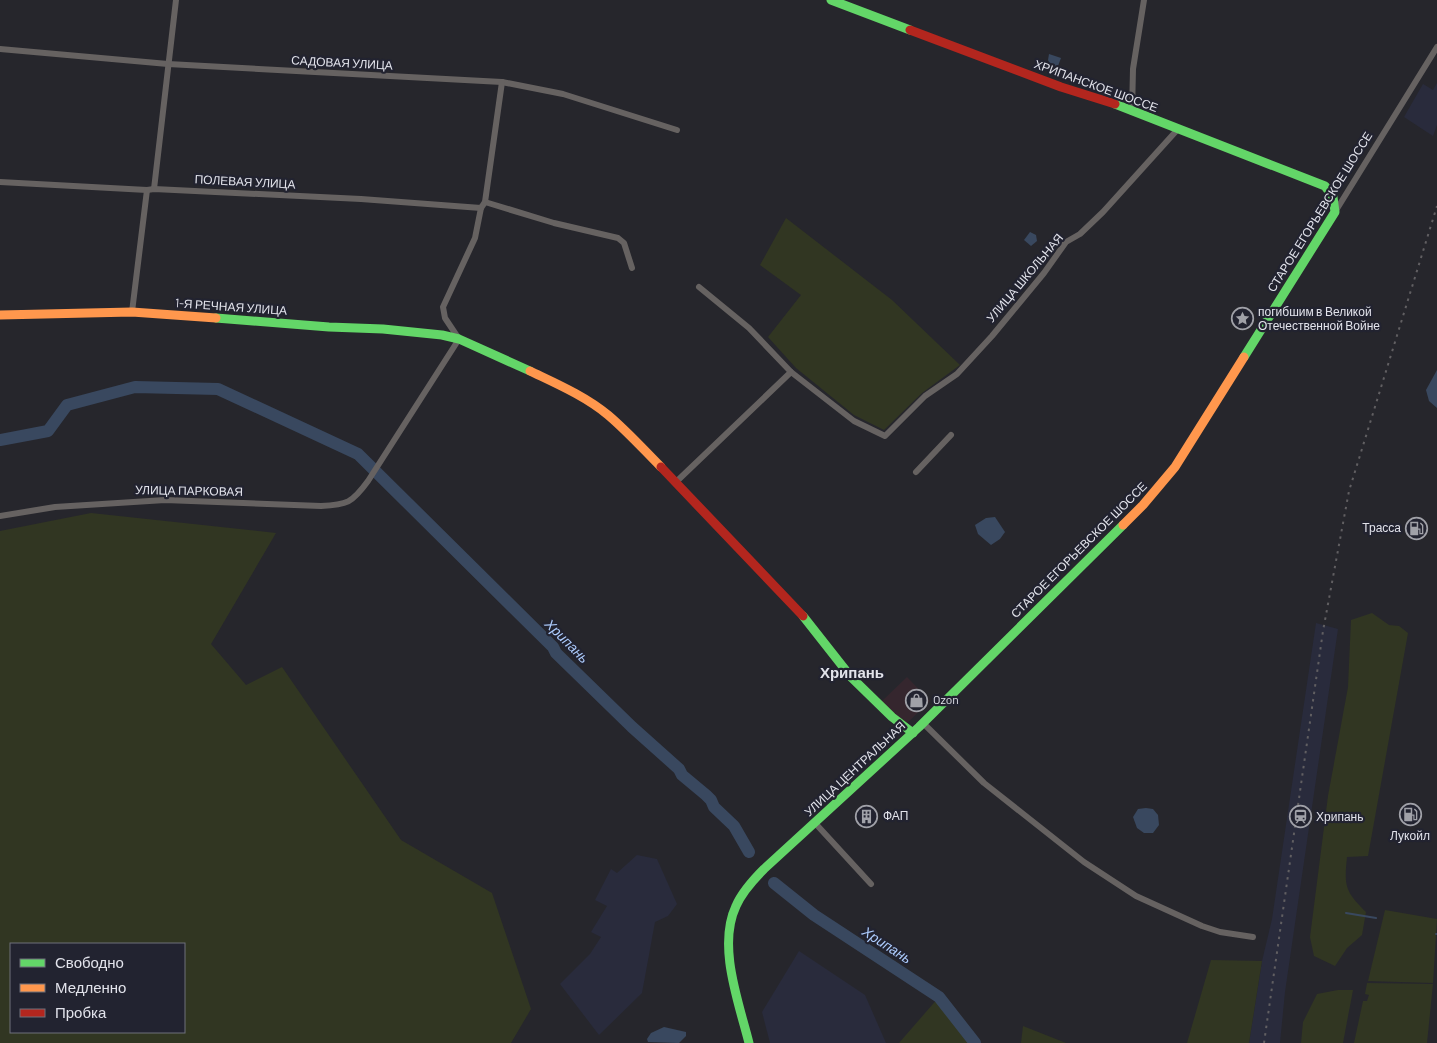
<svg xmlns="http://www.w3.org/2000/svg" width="1437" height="1043" font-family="Barlow,sans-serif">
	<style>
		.commercial { fill: #35262e }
		.built { fill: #292b3c }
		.green { fill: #313622; fill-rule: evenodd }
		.water { fill: #39485f }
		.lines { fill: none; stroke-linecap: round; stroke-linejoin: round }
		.stream { stroke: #39485f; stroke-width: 2 }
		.river { stroke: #39485f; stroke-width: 12 }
		.street { stroke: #666261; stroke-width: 6 }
		.fast { stroke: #63d668; stroke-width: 9 }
		.slow { stroke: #ff974d; stroke-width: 9 }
		.jam { stroke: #b3261e; stroke-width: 9 }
		.rail { stroke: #615f62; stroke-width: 2; stroke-dasharray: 2.5 5; stroke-linecap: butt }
		.labels { text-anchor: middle; stroke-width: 4.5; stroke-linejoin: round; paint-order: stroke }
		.street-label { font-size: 12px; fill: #e2e3eb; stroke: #222330 }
		.poi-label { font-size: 12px; fill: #e2e3eb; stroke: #222330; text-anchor: start }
		.water-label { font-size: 14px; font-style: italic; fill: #adccfd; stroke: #222330 }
		.quarter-label { font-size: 15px; font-weight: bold; fill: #e2e3eb; stroke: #222330 }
	</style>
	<rect width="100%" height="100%" fill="#26262c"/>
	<!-- commercial -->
	<polygon class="commercial" points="907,677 930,701 905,725 881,702"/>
	<!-- built -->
	<g class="built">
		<polygon points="1437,83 1437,125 1433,136 1404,117 1423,84 1433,90"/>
		<polygon points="1316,623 1338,629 1285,992 1280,1043 1249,1043 1262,961 1272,919"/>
		<polygon points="637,855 657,859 677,904 668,916 655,922 642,993 599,1035 560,984 590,954 601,937 591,932 607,906 595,900 611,869 617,873"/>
		<polygon points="799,951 865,995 886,1043 770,1043 762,1012"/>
	</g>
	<!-- green -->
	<g class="green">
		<polygon points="786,218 892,300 960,365 922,393 884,430 854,415 796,368 768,337 801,295 760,265"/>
		<path d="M91 513 276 533 211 644 246 685 282 667 401 840 492 893 531 1009 511 1043H0V531ZM11 944H184V1032H11Z"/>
		<path d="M1372 613 1389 625 1399 626 1408 633 1368 856 1347 857C1344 886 1345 891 1366 912L1362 935 1347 948 1335 966 1314 956 1310 937 1328 796 1348 687 1351 620Z"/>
		<polygon points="1385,910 1437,919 1433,983 1368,981"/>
		<polygon points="1211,960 1262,961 1249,1043 1187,1043"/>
		<polygon points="1367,983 1433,984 1427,1043 1354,1043 1363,1001 1367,1001 1369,995 1365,994"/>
		<polygon points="1338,990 1353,990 1343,1043 1301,1043 1303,1022 1317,994"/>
		<polygon points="939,997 975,1043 899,1043"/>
		<polygon points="1023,1026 1066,1043 1021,1043"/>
	</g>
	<!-- water -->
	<g class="water">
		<polygon points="1049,54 1061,58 1058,66 1051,66 1048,60"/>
		<polygon points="1030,232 1036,235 1037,241 1031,246 1024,240"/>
		<polygon points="1437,370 1437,408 1429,401 1426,390"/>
		<polygon points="995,517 1005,532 1000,539 991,545 978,534 975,525 986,518"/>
		<polygon points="1146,808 1153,809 1158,815 1159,825 1153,833 1144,833 1137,828 1133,817 1138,809"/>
		<polygon points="664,1027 686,1032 686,1036 679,1043 648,1042 647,1039 651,1033"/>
	</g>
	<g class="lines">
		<!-- stream -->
		<g class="stream">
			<polyline points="1346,913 1376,918"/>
			<polyline points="1436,934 1437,934"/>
		</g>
		<!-- river -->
		<g class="river">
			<polyline points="0,440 48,431 67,405 135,387 218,389 358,454 553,647 556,653 632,727 679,769 682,775 706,795 711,800 714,807 734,826 749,852"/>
			<polyline points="774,883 814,915 939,997 975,1043"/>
		</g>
		<!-- street -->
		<g class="street">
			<polyline points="0,49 168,64 502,82 563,94 677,130"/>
			<polyline points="1132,112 1133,69 1144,0"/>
			<polyline points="0,182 147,190 154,189 361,199 481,208 485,202 502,82"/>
			<polyline points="154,189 176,0"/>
			<polyline points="485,202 554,223 618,238 624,243 632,268"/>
			<polyline points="1335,212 1437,47"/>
			<polyline points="699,287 749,328 791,372 854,421 885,436 925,396 957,374 992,336 1044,273 1066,242 1080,234 1103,212 1178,129"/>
			<polyline points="132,312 147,190"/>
			<polyline points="916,472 951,435"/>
			<polyline points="676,482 791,372"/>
			<path d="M0 516 55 507 165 500 321 506C347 505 352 503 368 481L459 339 445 318 443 307 475 238 481 208"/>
			<polyline points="923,723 984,783 1084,862 1136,896 1202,926 1220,932 1253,937"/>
			<polyline points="815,823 871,884"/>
		</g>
		<!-- fast -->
		<g class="fast">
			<polyline points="831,0 910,30"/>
			<polyline points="1115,104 1325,186 1333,197 1335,212 1244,357"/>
			<polyline points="216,318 329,327 383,329 442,335 459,339 530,371"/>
			<polyline points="803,616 851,677 892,717 913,733"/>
			<path d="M749 1043C739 1003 717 946 736 906 742 892 753 880 764 869L919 727 1123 525"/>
		</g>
		<!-- slow -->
		<g class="slow">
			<polyline points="0,315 132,312 216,318"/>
			<path d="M530 371C557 384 585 396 608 415 627 431 644 450 661 467"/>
			<polyline points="1123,525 1143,505 1175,467 1244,357"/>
		</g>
		<!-- jam -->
		<g class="jam">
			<polyline points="910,30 1061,87 1115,104"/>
			<polyline points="661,467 803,616"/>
		</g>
		<!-- rail -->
		<polyline class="rail" points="1264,1043 1323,631 1349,491 1437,206"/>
	</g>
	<!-- icons -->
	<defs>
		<symbol id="sight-ring" viewBox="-11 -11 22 22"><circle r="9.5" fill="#222330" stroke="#a0a1a8" stroke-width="1.5"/><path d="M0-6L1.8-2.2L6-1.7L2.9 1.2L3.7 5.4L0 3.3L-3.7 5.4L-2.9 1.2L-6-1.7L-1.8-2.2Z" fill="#a0a1a8"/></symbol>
		<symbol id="fuel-ring" viewBox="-11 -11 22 22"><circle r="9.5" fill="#222330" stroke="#a0a1a8" stroke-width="1.5"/><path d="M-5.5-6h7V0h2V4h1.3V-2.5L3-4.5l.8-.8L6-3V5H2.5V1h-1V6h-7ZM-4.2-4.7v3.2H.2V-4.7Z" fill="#a0a1a8"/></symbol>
		<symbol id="shop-ring" viewBox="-11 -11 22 22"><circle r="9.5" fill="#222330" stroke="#a0a1a8" stroke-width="1.5"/><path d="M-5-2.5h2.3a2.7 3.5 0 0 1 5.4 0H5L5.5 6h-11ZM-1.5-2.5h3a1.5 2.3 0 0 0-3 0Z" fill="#a0a1a8"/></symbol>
		<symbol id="building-ring" viewBox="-11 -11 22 22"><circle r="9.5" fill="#222330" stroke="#a0a1a8" stroke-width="1.5"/><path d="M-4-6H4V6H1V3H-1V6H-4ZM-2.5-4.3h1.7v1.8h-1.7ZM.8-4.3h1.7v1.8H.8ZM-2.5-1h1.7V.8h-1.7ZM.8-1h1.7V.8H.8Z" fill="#a0a1a8"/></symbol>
		<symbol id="station-ring" viewBox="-11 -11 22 22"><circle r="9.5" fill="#222330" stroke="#a0a1a8" stroke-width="1.5"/><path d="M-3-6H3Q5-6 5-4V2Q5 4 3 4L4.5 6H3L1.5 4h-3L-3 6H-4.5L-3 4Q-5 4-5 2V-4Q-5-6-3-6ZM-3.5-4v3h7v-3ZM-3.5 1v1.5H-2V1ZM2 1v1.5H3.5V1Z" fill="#a0a1a8"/></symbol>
	</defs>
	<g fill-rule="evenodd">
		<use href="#sight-ring" x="1230" y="306" width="25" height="25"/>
		<use href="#fuel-ring" x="1404" y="516" width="25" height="25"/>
		<use href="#shop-ring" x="904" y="688" width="25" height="25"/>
		<use href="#fuel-ring" x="1398" y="802" width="25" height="25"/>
		<use href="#building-ring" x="854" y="804" width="25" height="25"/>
		<use href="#station-ring" x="1288" y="804" width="25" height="25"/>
	</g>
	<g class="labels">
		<!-- street labels -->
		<g class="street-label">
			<text transform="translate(342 63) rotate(3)" y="4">САДОВАЯ УЛИЦА</text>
			<text transform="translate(1096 86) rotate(20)" y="4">ХРИПАНСКОЕ ШОССЕ</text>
			<text transform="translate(245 182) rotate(3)" y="4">ПОЛЕВАЯ УЛИЦА</text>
			<text transform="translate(1320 212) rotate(-58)" y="4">СТАРОЕ ЕГОРЬЕВСКОЕ ШОССЕ</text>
			<text transform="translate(1025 278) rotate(-50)" y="4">УЛИЦА ШКОЛЬНАЯ</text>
			<text transform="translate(231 307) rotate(4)" y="4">1-Я РЕЧНАЯ УЛИЦА</text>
			<text transform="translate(189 491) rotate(1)" y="4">УЛИЦА ПАРКОВАЯ</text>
			<text transform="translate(1079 550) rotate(-45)" y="4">СТАРОЕ ЕГОРЬЕВСКОЕ ШОССЕ</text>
			<text transform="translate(855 769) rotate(-43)" y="4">УЛИЦА ЦЕНТРАЛЬНАЯ</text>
		</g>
		<!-- poi labels -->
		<g class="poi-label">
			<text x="1258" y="316">погибшим в Великой<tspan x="1258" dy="14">Отечественной Войне</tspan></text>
			<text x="1401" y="532" text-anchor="end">Трасса</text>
			<text x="933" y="704">Ozon</text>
			<text x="883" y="820">ФАП</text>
			<text x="1316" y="821">Хрипань</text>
			<text x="1410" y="840" text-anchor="middle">Лукойл</text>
		</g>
		<!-- water labels -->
		<g class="water-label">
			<text transform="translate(567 641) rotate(45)" y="5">Хрипань</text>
			<text transform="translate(887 945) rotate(33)" y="5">Хрипань</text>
		</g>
		<!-- quarter labels -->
		<g class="quarter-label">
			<text x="852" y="678">Хрипань</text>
		</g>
	</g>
	<!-- legend -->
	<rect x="10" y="943" width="175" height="90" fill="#222330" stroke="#6f707b"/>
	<rect x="20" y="959" width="25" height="8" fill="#63d668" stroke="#6f707b"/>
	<text x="55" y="968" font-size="15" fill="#e2e3eb">Свободно</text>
	<rect x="20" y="984" width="25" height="8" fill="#ff974d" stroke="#6f707b"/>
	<text x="55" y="993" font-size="15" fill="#e2e3eb">Медленно</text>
	<rect x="20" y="1009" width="25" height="8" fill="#b3261e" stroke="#6f707b"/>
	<text x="55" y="1018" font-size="15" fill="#e2e3eb">Пробка</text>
</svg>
